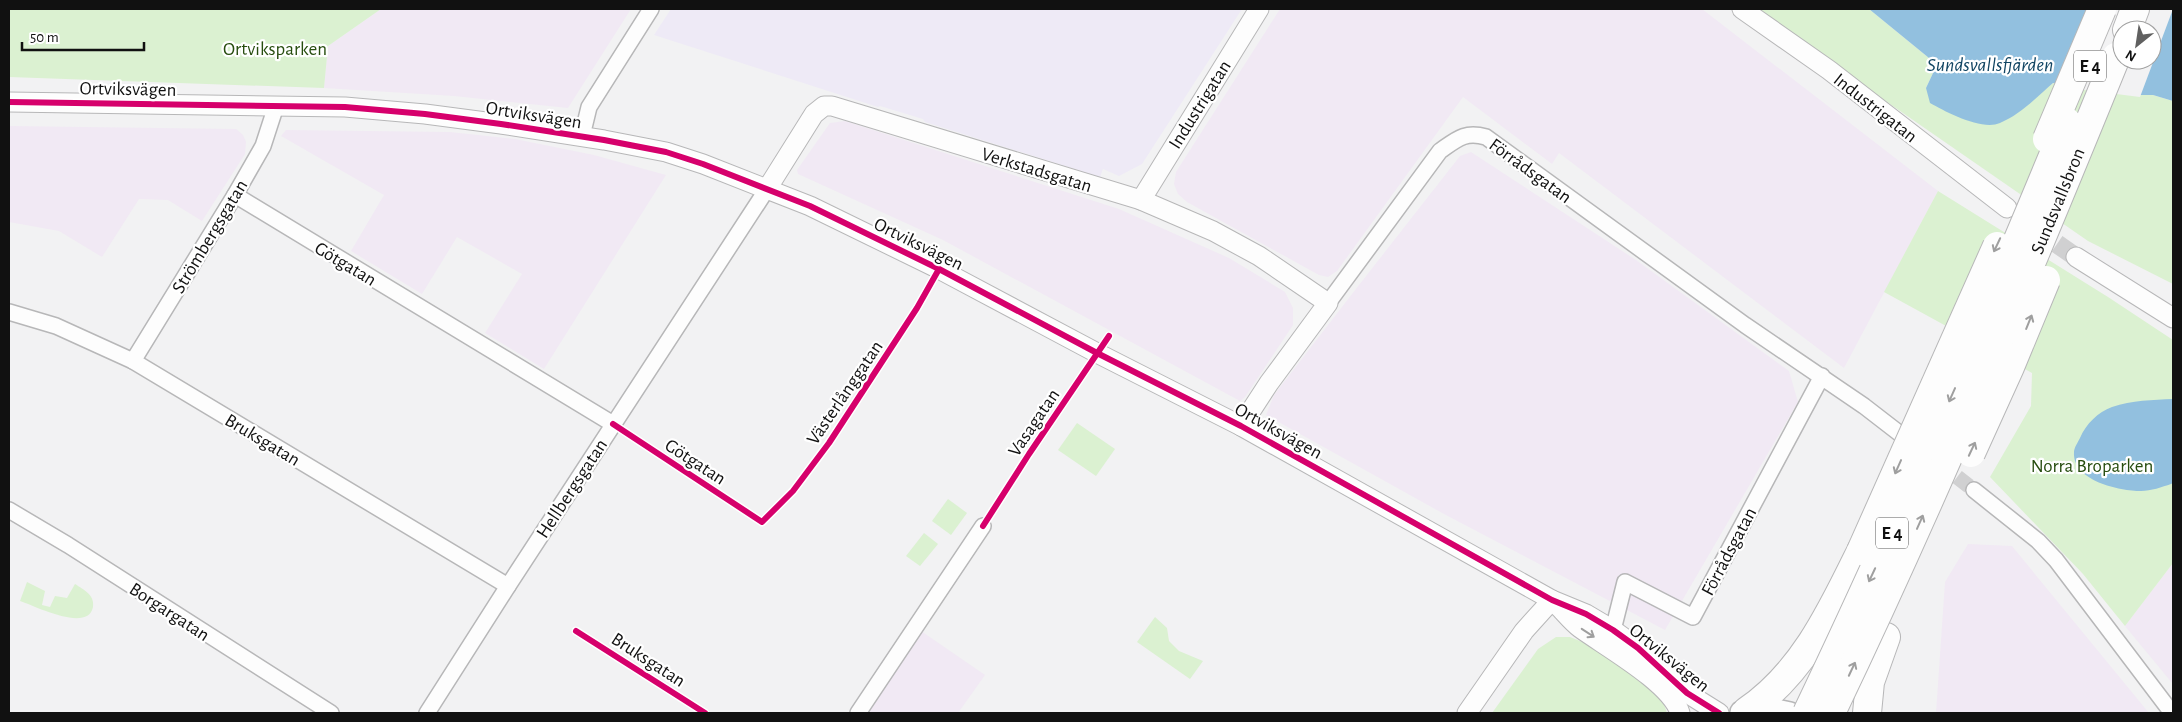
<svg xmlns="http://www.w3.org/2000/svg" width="2182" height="722" font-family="'Alegreya Sans',sans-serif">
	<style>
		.commercial { fill: #f1e9f4 }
		.industrial { fill: #eeeaf6 }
		.green { fill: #dbf1d1 }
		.water { fill: #92c0df; fill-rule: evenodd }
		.pier { fill: #f2f2f3; fill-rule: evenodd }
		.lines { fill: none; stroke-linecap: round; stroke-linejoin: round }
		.minor-tunnel { stroke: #d0d0d1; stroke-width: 15; stroke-dasharray: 15 8; stroke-linecap: butt }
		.tertiary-tunnel { stroke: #d0d0d1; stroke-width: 19; stroke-dasharray: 19 9; stroke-linecap: butt }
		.minor-casing { stroke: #b7b7b8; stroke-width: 18 }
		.tertiary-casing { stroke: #b7b7b8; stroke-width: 21 }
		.secondary-casing { stroke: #b7b7b8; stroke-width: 24 }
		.motorway-casing { stroke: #b7b7b8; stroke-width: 30 }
		.minor { stroke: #fdfdfd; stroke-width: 15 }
		.tertiary { stroke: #fdfdfd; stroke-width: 19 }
		.secondary { stroke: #fdfdfd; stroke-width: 21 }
		.motorway { stroke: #fdfdfd; stroke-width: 28 }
		.motorway-bridge-casing { stroke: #b7b7b8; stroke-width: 30; stroke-linecap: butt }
		.motorway-bridge { stroke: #fdfdfd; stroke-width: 28 }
		.cycleway-casing { stroke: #fff; stroke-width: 9 }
		.cycleway { stroke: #d6006c; stroke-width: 6 }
		.oneway { stroke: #9f9f9f }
		.labels { text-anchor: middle; stroke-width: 4.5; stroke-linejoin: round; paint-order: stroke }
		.shield { fill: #fff; stroke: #585858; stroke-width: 1 }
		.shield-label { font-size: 18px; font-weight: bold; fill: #111 }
		.park-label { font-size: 19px; fill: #274d0f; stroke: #fff }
		.street-label { font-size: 19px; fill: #111; stroke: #fff }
		.water-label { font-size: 20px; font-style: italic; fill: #104462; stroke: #fff }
	</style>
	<rect width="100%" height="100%" fill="#f2f2f3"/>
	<!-- commercial -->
	<g class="commercial">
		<polygon points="381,9 631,9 568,108 454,96 324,88 328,46"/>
		<polygon points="1280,9 1702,9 1938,191 1844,368 1559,153 1552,164 1463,97 1337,271 1328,277 1319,275 1187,202 1178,194 1174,184 1176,172"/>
		<polygon points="845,121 1119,209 1229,258 1285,292 1293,308 1293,325 1245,397 1240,401 943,240 798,174 797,170 830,123"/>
		<polygon points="9,126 236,129 243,135 246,142 245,154 202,221 168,200 139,199 102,257 59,231 9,222"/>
		<polygon points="286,130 450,132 515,139 594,155 666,175 544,369 485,333 522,274 457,237 422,294 351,251 384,195 281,136"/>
		<polygon points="1471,152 1636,260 1789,371 1798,402 1665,630 1444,514 1266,415 1274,395 1352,294 1460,156"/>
		<polygon points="1968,544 2012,546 2149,713 1936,713 1945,582"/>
		<polygon points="2173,563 2173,684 2125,626"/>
		<polygon points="921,631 985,675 958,713 867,713"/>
	</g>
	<!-- industrial -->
	<polygon class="industrial" points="671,9 1242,9 1142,164 1119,176 1103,169 1100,177 925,122 923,119 880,106 878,107 654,35"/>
	<!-- green -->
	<g class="green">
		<polygon points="9,9 381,9 328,46 324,88 9,77"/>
		<polygon points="1759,9 1869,9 1929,58 1934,71 1926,88 2013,116 2053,83 2140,95 2153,95 2173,101 2173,284 2088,241 1874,93"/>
		<polygon points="1938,191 2108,297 2173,340 2173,563 2125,626 2083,574 1990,477 2031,406 2032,373 1884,292"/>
		<polygon points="1077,423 1115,449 1096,476 1058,450"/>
		<polygon points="948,499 967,513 951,535 932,521"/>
		<polygon points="924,533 938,544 920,566 906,556"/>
		<path d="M27 582 45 591 42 605 50 607 55 596 67 598 75 584C84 590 95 595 93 607 88 633 35 606 20 601Z"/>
		<polygon points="1155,617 1167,628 1169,641 1179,651 1203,661 1190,679 1137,642"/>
		<polygon points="1556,637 1570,637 1590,645 1649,686 1663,701 1667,713 1492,713 1538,649"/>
	</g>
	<!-- water -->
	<g class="water">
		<path d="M1869 9H2173V101L2153 95H2140L2053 83C2037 97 2020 115 2000 123 1982 131 1946 112 1930 103L1926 88 1934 71 1929 58ZM2122 30H2152V60H2122Z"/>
		<path d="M2173 399V483L2171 484C2162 487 2151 491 2141 491 2120 491 2072 481 2074 452 2074 448 2078 442 2080 438 2086 424 2098 412 2112 407 2132 400 2153 400 2173 399Z"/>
	</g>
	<!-- pier -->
	<path class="pier" d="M2095 9H2173L2140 97 2061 87ZM2122 30H2152V60H2122Z"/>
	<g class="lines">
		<!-- minor-tunnel -->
		<polyline class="minor-tunnel" points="1939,463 1974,490"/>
		<!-- tertiary-tunnel -->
		<polyline class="tertiary-tunnel" points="2034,228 2076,257"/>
		<defs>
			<g id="minor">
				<polyline points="582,136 589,107 651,9"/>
				<polyline points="235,195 613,424"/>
				<path d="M1328 303 1440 151C1457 139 1465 131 1486 137L1745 325 1864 406 1908 440"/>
				<polyline points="9,312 56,326 133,361 508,586"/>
				<polyline points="133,361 235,195 263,146 276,106"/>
				<polyline points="1974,490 2038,541 2056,560 2172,713"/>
				<polyline points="9,510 68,545 331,713"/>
				<polyline points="1613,630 1625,582 1693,617 1822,376"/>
				<polyline points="427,713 508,586 767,189"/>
				<polyline points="858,713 983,526"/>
			</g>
			<g id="tertiary">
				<polyline points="1742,9 1829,70 2007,208"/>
				<polyline points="9,102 345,107 425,114 501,124 604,140 666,152 703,164 810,206 939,269 1097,353 1241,426 1552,600 1586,614 1613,630 1638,648 1687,693 1719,713"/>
				<polyline points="767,189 814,114 824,106 832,106 1141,200 1213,231 1259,256 1328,303 1269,383 1241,426"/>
				<polyline points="1141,200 1259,9"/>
				<polyline points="2076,257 2173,318"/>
				<path d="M1558 606C1565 613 1572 622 1580 628 1606 647 1671 683 1680 713"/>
				<polyline points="1467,713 1524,631 1552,600"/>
			</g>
			<polyline id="secondary" points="1741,712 1776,710 1790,713"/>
			<g id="motorway">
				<polyline points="2127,30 2135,9"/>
				<path d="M1747 711C1803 673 1832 610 1861 551"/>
				<polyline points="1867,713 1870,682 1886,637"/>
			</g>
		</defs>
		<!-- minor casing -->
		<use href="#minor" class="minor-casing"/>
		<!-- tertiary casing -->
		<use href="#tertiary" class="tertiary-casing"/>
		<!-- secondary casing -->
		<use href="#secondary" class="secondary-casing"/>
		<!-- motorway casing -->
		<use href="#motorway" class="motorway-casing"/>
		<!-- minor -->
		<use href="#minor" class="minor"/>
		<!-- tertiary -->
		<use href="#tertiary" class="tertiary"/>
		<!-- secondary -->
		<use href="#secondary" class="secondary"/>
		<!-- motorway -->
		<use href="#motorway" class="motorway"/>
		<defs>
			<g id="motorway-bridge">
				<polyline points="2047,139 2102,9"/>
				<polyline points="1971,453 2010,367 2046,280"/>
				<polyline points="1861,551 1997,246"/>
				<path d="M1807 713C1900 519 1985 321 2067 122"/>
				<path id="s1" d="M1831 713C1934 498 2026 278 2116 57"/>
			</g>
		</defs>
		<!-- motorway-bridge casing -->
		<use href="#motorway-bridge" class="motorway-bridge-casing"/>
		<!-- motorway-bridge -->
		<use href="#motorway-bridge" class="motorway-bridge"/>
		<defs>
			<g id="cycleway">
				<polyline points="9,102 345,107 425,114 501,124 604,140 666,152 703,164 810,206 939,269 1097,353 1241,426 1552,600 1586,614 1613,630 1638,648 1687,693 1719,713"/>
				<polyline points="613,424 762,522 793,491 829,443 917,308 939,269"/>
				<polyline points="983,526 1029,454 1109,336"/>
				<polyline points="576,631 705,713"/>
			</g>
		</defs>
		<!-- cycleway casing -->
		<use href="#cycleway" class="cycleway-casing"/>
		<!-- cycleway -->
		<use href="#cycleway" class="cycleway"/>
	</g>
	<!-- one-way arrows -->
	<defs><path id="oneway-shaft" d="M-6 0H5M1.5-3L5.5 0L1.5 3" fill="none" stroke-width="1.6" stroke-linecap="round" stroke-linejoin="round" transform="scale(1.25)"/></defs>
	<g class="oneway">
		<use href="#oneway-shaft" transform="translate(1997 245) rotate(115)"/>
		<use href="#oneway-shaft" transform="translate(2029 322) rotate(-68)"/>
		<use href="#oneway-shaft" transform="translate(1952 395) rotate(114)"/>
		<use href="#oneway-shaft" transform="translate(1972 449) rotate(-65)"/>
		<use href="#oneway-shaft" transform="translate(1898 467) rotate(114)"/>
		<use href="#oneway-shaft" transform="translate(1920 522) rotate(-66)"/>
		<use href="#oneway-shaft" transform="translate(1872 575) rotate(115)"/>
		<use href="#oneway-shaft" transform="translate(1588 633) rotate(33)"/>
		<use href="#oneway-shaft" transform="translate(1852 669) rotate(-65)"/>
	</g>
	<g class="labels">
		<!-- shield labels -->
		<g class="shield">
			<rect x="2074" y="50.5" width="32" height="31" rx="4"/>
			<rect x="1876" y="517.5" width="32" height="31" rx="4"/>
		</g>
		<g class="shield-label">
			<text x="2090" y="72">E 4</text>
			<text x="1892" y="539">E 4</text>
		</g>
		<!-- park labels -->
		<g class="park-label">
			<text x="275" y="55">Ortviksparken</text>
			<text x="2092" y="472">Norra Broparken</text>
		</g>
		<!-- street labels -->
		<g class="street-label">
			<text transform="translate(128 88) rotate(1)" y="7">Ortviksvägen</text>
			<text transform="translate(1199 104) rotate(-58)" y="7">Industrigatan</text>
			<text transform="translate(1876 107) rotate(38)" y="7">Industrigatan</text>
			<text transform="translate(534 114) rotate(9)" y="7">Ortviksvägen</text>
			<text transform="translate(1037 169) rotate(17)" y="7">Verkstadsgatan</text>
			<text transform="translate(1531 170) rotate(36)" y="7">Förrådsgatan</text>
			<text dy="7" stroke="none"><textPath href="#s1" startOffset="560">Sundsvallsbron</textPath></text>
			<text transform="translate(209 236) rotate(-59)" y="7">Strömbergsgatan</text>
			<text transform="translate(919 243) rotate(26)" y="7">Ortviksvägen</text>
			<text transform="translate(346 263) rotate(31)" y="7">Götgatan</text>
			<text transform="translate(844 392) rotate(-56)" y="7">Västerlånggatan</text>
			<text transform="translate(1033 422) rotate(-56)" y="7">Vasagatan</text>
			<text transform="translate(1279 430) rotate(29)" y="7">Ortviksvägen</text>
			<text transform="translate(263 439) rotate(31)" y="7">Bruksgatan</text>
			<text transform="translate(696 461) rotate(33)" y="7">Götgatan</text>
			<text transform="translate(571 488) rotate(-57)" y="7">Hellbergsgatan</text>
			<text transform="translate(1728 551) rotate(-62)" y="7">Förrådsgatan</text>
			<text transform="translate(170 611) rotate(33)" y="7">Borgargatan</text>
			<text transform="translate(1670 657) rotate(39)" y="7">Ortviksvägen</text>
			<text transform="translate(649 659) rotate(33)" y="7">Bruksgatan</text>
		</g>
		<!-- water labels -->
		<g class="water-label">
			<text x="1990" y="71">Sundsvallsfjärden</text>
		</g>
	</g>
	<!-- border -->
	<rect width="2182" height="722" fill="none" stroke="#111111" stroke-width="20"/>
	<!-- north arrow -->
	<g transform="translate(2137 45) rotate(210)"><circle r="24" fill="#ffffff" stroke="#a0a0a0"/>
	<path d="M0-4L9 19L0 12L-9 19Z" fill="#606060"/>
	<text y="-8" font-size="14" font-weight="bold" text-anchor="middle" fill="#111111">N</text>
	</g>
	<!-- scale -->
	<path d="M22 42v8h122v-8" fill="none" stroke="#111111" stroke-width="2.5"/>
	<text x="30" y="42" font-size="15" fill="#111111" stroke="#ffffff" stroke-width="4" paint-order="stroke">50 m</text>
</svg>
